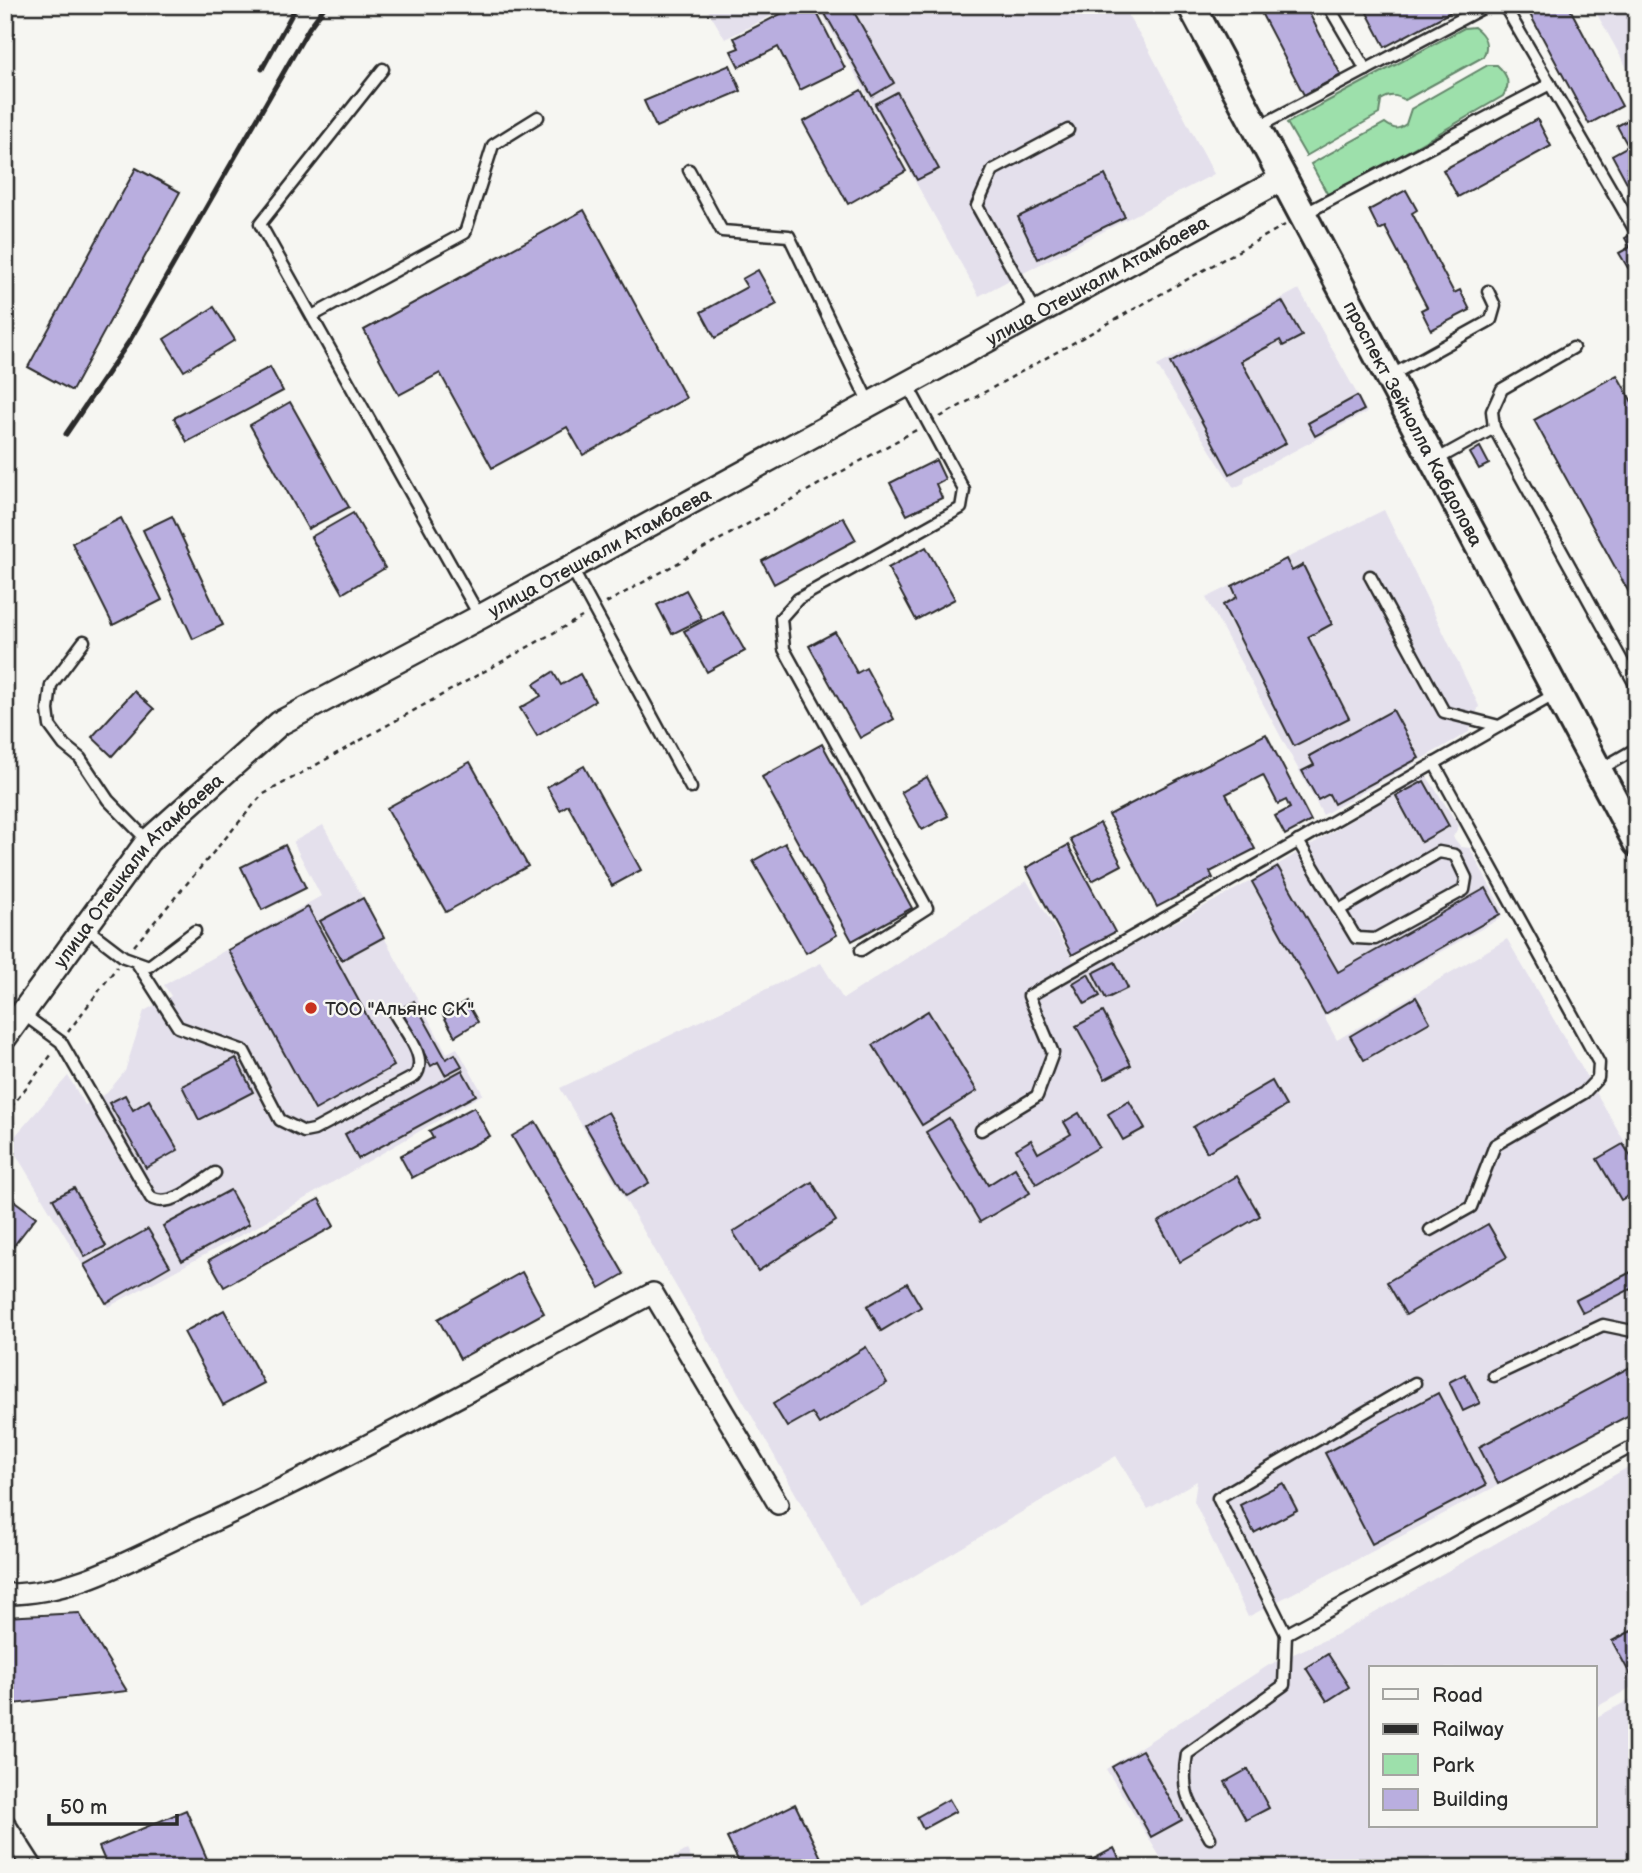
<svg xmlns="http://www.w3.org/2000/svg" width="1642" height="1873" font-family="'Balsamiq Sans',sans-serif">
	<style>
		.built { fill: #e4e0ec }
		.green { fill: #9de0ab; stroke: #64866b; stroke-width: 2 }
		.building { fill: #b9aedf; stroke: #2b2b2b; stroke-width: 2 }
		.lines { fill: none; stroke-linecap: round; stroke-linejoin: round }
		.service-casing { stroke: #2b2b2b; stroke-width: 15 }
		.minor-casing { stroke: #2b2b2b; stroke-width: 24 }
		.tertiary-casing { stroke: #2b2b2b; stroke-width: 28 }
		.secondary-casing { stroke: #2b2b2b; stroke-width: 32 }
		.path { stroke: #2b2b2b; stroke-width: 2.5; stroke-dasharray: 5 5; stroke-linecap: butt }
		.service { stroke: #f6f6f2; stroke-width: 10 }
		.minor { stroke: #f6f6f2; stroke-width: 19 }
		.tertiary { stroke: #f6f6f2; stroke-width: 23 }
		.secondary { stroke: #f6f6f2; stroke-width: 26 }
		.rail { stroke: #2b2b2b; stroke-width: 5 }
		.poi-dot { fill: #c8321e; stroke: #f6f6f2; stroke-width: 2.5 }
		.labels { text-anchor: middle; stroke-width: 5; stroke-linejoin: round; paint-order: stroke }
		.street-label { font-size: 19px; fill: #2b2b2b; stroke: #f6f6f2 }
		.poi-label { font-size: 19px; fill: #2b2b2b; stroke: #f6f6f2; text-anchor: start }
	</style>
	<rect width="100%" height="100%" fill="#f6f6f2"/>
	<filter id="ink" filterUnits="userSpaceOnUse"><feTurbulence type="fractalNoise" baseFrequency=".0143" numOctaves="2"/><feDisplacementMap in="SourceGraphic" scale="14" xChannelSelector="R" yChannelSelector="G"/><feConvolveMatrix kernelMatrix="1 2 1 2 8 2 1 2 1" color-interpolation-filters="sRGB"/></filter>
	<g filter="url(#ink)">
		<!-- built -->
		<g class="built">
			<polygon points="705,5 793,5 725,39"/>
			<polygon points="817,5 1122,5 1149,50 1214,174 979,296"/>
			<polygon points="1592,5 1637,5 1637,86"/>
			<polygon points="1299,289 1367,412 1245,477 1244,483 1234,488 1157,366"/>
			<polygon points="1384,510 1479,706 1469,732 1323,815 1206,598"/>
			<polygon points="1426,775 1459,826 1453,837 1461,847 1470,848 1502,909 1501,918 1324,1017 1337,1040 1507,939 1637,1163 1637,1412 1248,1617 1194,1501 1197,1481 1148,1509 1116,1456 860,1608 749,1411 560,1088 821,963 843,999 1027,881 1081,973 1249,882"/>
			<polygon points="323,825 447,1053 457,1048 483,1094 258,1226 108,1307 9,1143 68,1076 85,1105 107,1093 125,1071 144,1011 171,996 164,985 321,896 293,842"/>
			<polygon points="1637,1462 1637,1684 1595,1708 1595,1668 1371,1668 1371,1826 1595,1826 1595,1718 1637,1696 1637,1868 1167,1868 1106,1769 1269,1665 1340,1633"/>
			<polygon points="687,1850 696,1868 654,1868"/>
		</g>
		<!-- green -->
		<g class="green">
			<path d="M1474 27C1485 35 1490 44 1483 57L1405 100C1396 95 1391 94 1381 100L1379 114 1306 156 1287 123 1464 28Z"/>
			<path d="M1488 65H1497C1508 75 1511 84 1503 96L1329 197 1311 164 1385 123C1394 130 1398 130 1406 124L1411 109Z"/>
		</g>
		<!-- building -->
		<g class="building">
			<polygon points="798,5 813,5 845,68 800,90 778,47 739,67 731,51 739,48 734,38"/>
			<polygon points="820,5 850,5 894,83 872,96"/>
			<polygon points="878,5 893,5 881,12"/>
			<polygon points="1257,5 1305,5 1341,75 1304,95"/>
			<polygon points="1363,5 1464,5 1385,47"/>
			<polygon points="1525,5 1568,5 1622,106 1589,124"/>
			<polygon points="730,65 741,91 656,127 644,101"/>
			<polygon points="861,90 906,171 848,204 803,122"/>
			<polygon points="897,92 939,169 917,180 875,104"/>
			<polygon points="1637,115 1637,201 1612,155 1628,146 1617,126"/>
			<polygon points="1537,119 1551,146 1458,197 1443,170"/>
			<polygon points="136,168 180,192 72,391 28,367"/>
			<polygon points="1105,175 1125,217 1038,259 1018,217"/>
			<polygon points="1406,190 1417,210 1412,213 1454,293 1460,290 1470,310 1431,330 1421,310 1427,307 1385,227 1379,230 1369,210"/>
			<polygon points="584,210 686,398 583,455 567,427 492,468 440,373 399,395 364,330"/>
			<polygon points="1637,231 1637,263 1628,268 1619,253 1630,247 1625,238"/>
			<polygon points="758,270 777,304 715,338 701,312 747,287 742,279"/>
			<polygon points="1282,301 1302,336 1283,346 1280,340 1241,361 1286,443 1230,474 1170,363"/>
			<polygon points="214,307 235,340 184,371 164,339"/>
			<polygon points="270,367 283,391 187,442 174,418"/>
			<polygon points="1617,375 1637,411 1637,607 1534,420"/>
			<polygon points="1357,396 1364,410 1315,436 1308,423"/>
			<polygon points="290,402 349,507 308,529 250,425"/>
			<polygon points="1480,447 1489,464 1479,469 1470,453"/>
			<polygon points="936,460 945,479 936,484 942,498 907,515 890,483"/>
			<polygon points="353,513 385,568 343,593 311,537"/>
			<polygon points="172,516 223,625 193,639 143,530"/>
			<polygon points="843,517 856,540 774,584 762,561"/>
			<polygon points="121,518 162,600 113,625 72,543"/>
			<polygon points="926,547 955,599 916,620 888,568"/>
			<polygon points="1286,559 1292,571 1303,565 1332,624 1308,637 1349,718 1294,746 1223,605 1237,597 1232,586"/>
			<polygon points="686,590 702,619 672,634 657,605"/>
			<polygon points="722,611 745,651 707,672 684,631"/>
			<polygon points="835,632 857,673 866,668 894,719 860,738 809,646"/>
			<polygon points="553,672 561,685 580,674 595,701 537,736 520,708 541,696 534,684"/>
			<polygon points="134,691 154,709 112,756 92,737"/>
			<polygon points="1393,710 1419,758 1334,804 1329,794 1318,800 1302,771 1314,765 1309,756"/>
			<polygon points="1266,734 1311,821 1285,835 1275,816 1290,808 1286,800 1278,804 1263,775 1226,794 1255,849 1210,872 1213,878 1157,907 1109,815"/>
			<polygon points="822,744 912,908 852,941 762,777"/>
			<polygon points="470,762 528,866 446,912 387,808"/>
			<polygon points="584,766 641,870 612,886 568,805 560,810 547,787"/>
			<polygon points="927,777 948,816 922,830 901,792"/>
			<polygon points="1424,781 1449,826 1421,842 1396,796"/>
			<polygon points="1100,823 1122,865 1092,881 1070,839"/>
			<polygon points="785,843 837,935 806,953 753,861"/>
			<polygon points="285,845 306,888 262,910 241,867"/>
			<polygon points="1068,845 1115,932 1072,955 1026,868"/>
			<polygon points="1278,867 1338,972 1486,888 1500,914 1325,1014 1252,882"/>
			<polygon points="363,898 384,937 342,960 320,921"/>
			<polygon points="308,907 394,1066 315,1110 228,950"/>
			<polygon points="1115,962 1128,988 1106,999 1093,973"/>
			<polygon points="1088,974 1100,996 1085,1004 1073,983"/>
			<polygon points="1416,997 1430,1022 1364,1060 1350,1036"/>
			<polygon points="414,1001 446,1059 455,1054 462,1066 445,1075 438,1062 431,1066 400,1009"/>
			<polygon points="466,1001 478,1022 455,1036 443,1015"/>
			<polygon points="928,1011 977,1091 922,1125 873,1045"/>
			<polygon points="1103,1012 1131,1065 1105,1079 1076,1026"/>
			<polygon points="236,1058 253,1092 199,1120 182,1086"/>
			<polygon points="462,1070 476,1095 358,1159 345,1134"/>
			<polygon points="1272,1081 1286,1106 1207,1152 1193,1127"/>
			<polygon points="125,1095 133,1110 149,1100 178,1150 146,1168 109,1103"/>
			<polygon points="1129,1101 1145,1128 1123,1140 1108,1114"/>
			<polygon points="474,1107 490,1136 412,1178 400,1156 433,1138 429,1131"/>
			<polygon points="608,1112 649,1183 626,1196 585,1125"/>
			<polygon points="1079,1113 1099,1147 1036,1184 1016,1149 1031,1140 1038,1153 1071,1134 1064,1122"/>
			<polygon points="949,1118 988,1185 1015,1168 1030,1193 980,1222 926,1132"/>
			<polygon points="536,1122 624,1274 600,1288 512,1136"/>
			<polygon points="1623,1144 1637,1166 1637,1191 1621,1200 1597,1159"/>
			<polygon points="1237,1176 1260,1216 1180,1262 1158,1222"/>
			<polygon points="812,1182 836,1221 758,1271 733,1232"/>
			<polygon points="74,1188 106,1246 85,1257 53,1199"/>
			<polygon points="230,1190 249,1224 182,1261 163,1226"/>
			<polygon points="5,1194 36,1217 5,1257"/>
			<polygon points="319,1199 334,1226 224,1287 209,1260"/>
			<polygon points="1488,1224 1507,1257 1406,1315 1387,1282"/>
			<polygon points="148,1229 170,1266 106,1303 84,1265"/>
			<polygon points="1637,1269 1637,1286 1583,1313 1576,1300"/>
			<polygon points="522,1272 544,1313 460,1359 438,1319"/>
			<polygon points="907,1283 921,1307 881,1331 867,1306"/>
			<polygon points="224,1310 264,1383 223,1405 184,1332"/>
			<polygon points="866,1347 887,1383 819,1424 812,1413 787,1427 773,1404"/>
			<polygon points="1630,1367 1637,1381 1637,1411 1498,1484 1479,1447"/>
			<polygon points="1465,1374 1480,1403 1463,1411 1449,1382"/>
			<polygon points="1438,1393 1486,1485 1372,1544 1325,1453"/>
			<polygon points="1283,1483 1297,1510 1254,1533 1240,1505"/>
			<polygon points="79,1613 127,1691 5,1705 5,1617"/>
			<polygon points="1637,1628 1637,1681 1635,1683 1612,1641"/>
			<polygon points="1328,1654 1349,1687 1327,1701 1306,1668"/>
			<polygon points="1142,1750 1182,1820 1151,1837 1112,1767"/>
			<polygon points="1248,1769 1269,1808 1246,1820 1225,1782"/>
			<polygon points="949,1799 956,1811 923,1829 917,1817"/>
			<polygon points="795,1804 826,1868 742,1868 727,1838"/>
			<polygon points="186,1810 211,1868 108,1868 99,1847"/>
			<polygon points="1114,1848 1124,1868 1089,1868 1086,1863"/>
		</g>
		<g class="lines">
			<defs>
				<g id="service">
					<polyline points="1328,5 1366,70"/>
					<polyline points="1504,5 1633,227"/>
					<polyline points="383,69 260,224 480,617"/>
					<polyline points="1258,127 1488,5"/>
					<polyline points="689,170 722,231 789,236 869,403"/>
					<polyline points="1304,214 1550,84"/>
					<polyline points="1036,312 977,206 993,170 1068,130"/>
					<polyline points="312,316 465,233 493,145 538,117"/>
					<polyline points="1573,348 1502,389 1492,411 1494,428 1637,688"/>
					<polyline points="1390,376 1491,320 1495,306 1488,291"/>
					<polyline points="1436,460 1494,428"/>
					<polyline points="571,567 691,788"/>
					<polyline points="1370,576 1444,712 1499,726"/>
					<polyline points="84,641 51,685 48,710 50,726 64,745 80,758 108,800 148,841"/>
					<polyline points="1599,770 1637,748"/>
					<polyline points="1298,841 1356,938 1375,939 1464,890 1466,878 1455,855 1439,852 1339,910"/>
					<polyline points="86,928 124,957 149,966 195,931"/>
					<polyline points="861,950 927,908 784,649 781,618 798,599 961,508 964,490 907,384"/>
					<path d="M137 963 178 1027 244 1051 280 1120 304 1132 314 1130 415 1076C429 1058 405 1032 395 1014"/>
					<path d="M23 1014 61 1042 151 1198C171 1209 198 1184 215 1173"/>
					<polyline points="981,1130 1037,1096 1053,1053 1029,996 1557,693"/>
					<polyline points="1430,1230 1471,1207 1495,1145 1584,1093 1598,1078 1599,1063 1434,763"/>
					<polyline points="1494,1376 1603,1325 1637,1332"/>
					<polyline points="1415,1383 1218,1498 1286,1634 1637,1444"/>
					<path d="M1210 1838C1190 1803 1180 1795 1187 1754L1284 1685 1286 1634"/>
					<polyline points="1632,1868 1637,1866"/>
				</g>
				<g id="minor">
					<path d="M5 1594C72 1595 131 1559 190 1532 348 1460 499 1374 653 1293L778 1504"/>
					<polyline points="5,1824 33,1868"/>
				</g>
				<g id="tertiary">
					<path id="s1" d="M5 1037 148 841 280 723 480 617 1284 178"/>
				</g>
				<g id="secondary">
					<path id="s2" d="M1191 5 1637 843"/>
				</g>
			</defs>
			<!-- service casing -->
			<use href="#service" class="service-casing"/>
			<!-- minor casing -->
			<use href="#minor" class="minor-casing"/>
			<!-- tertiary casing -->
			<use href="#tertiary" class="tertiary-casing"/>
			<!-- secondary casing -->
			<use href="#secondary" class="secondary-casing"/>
			<!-- path -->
			<g class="path">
				<polyline points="940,417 1285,225"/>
				<polyline points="606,603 918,429"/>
				<polyline points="134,946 262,795 582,617"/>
				<polyline points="68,1032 117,967"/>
				<polyline points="5,1115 52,1054"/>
			</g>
			<!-- service -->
			<use href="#service" class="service"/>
			<!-- minor -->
			<use href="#minor" class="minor"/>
			<!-- tertiary -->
			<use href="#tertiary" class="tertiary"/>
			<!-- secondary -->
			<use href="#secondary" class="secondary"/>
			<!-- rail -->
			<g class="rail">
				<polyline points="262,69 297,5"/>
				<polyline points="66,434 130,340 309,28 326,5"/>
			</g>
		</g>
	</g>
	<!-- markers -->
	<circle class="poi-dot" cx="311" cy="1008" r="7"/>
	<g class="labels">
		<!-- street labels -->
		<g class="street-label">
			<text dy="7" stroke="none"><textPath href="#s1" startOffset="1349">улица Отешкали Атамбаева</textPath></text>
			<text dy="7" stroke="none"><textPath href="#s2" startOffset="474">проспект Зейнолла Кабдолова</textPath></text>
			<text dy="7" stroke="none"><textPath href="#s1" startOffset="782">улица Отешкали Атамбаева</textPath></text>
			<text dy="7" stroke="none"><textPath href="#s1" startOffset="214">улица Отешкали Атамбаева</textPath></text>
		</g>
		<!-- poi labels -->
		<g class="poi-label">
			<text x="325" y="1015">ТОО "Альянс СК"</text>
		</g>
	</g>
	<!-- margin -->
	<rect width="1642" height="1873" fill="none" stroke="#f6f6f2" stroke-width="28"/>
	<rect x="14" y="14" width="1614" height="1845" fill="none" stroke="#2b2b2b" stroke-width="2.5" filter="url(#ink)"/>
	<!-- legend -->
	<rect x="1369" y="1666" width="228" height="161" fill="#f6f6f2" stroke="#a5a5a2" stroke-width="2"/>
	<rect x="1383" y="1689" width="35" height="10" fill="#f6f6f2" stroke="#a5a5a2" stroke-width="2"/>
	<text x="1432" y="1702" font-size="21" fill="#2b2b2b">Road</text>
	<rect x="1383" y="1724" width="35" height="10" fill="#2b2b2b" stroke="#a5a5a2" stroke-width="2"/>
	<text x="1432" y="1736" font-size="21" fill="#2b2b2b">Railway</text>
	<rect x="1383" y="1754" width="35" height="21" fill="#9de0ab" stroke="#a5a5a2" stroke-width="2"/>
	<text x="1432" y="1772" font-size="21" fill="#2b2b2b">Park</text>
	<rect x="1383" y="1789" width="35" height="21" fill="#b9aedf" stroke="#a5a5a2" stroke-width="2"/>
	<text x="1432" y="1806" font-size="21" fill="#2b2b2b">Building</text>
	<!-- scale -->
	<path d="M49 1814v10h128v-10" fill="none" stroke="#2b2b2b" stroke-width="3.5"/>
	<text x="60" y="1814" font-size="21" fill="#2b2b2b" stroke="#f6f6f2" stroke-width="5" paint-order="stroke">50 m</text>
</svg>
